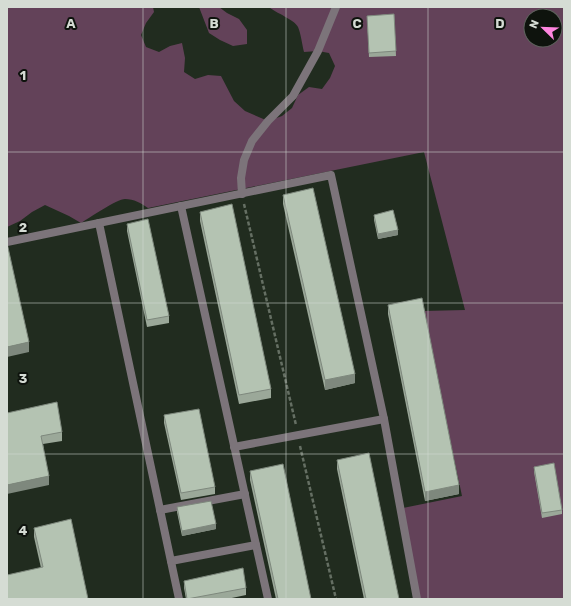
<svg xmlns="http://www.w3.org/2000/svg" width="571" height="606" font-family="Rubik,sans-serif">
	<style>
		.green { fill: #634259; fill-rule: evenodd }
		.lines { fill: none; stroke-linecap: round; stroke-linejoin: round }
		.path { stroke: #656f63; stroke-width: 2.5; stroke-dasharray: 4 2; stroke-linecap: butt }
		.lane { stroke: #7c747a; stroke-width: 8 }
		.wall { fill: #9ba899 }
		.shaded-wall { fill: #7e887d }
		.building { fill: #b4c3b2; stroke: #7e887d }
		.grid { fill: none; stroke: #d5dcd4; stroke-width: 1; stroke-opacity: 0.55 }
		.grid-label { font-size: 13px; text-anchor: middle; font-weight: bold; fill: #d5dcd4; stroke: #0e130d; stroke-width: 4; stroke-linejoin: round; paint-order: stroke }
	</style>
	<rect width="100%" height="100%" fill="#212c1f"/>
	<!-- green -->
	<g class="green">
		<path d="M7 7H153L154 12 146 23 141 35 146 47 159 52 170 46 182 43 185 58 184 72 195 79 208 75 221 76 234 101 245 111 268 121 282 116 292 108 298 95 309 87 322 89 330 78 335 66 329 53 318 51 304 52C302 44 301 34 298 27 295 20 276 13 269 7H564V599H418L398 509 462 496 423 311 465 310 424 152 148 208C141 203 134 199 125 199 117 199 89 218 81 223L69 216 45 205 32 212 20 221 7 227ZM531 16H555V40H531Z"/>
		<polygon points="199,7 219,7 227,13 239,19 247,30 247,44 233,46 220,40 209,33"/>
	</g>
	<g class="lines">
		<!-- path -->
		<g class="path">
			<polyline points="244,204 296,425"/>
			<polyline points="300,446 336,599"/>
		</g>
		<!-- lane -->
		<g class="lane">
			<polyline points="242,194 241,178 244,160 252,141 268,121 293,96 318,51 336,7"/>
			<polyline points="181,206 268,599"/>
			<polyline points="99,223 179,599"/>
			<polyline points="7,242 331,175 384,419 417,599"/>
			<polyline points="234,447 384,419"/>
			<polyline points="160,510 245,494"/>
			<polyline points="171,561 256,545"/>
		</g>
	</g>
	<!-- wall -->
	<g class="wall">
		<polygon points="394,14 396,56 369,57 367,16"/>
		<polygon points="283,195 355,383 325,390 283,204"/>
		<polygon points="200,212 271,389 271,398 239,404 200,221"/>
		<polygon points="374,215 398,235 378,239 374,220"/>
		<polygon points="127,224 169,316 169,323 147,327 127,231"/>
		<polygon points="388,305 459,494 425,501 388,314"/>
		<polygon points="7,413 62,432 62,441 43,444 49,485"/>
		<polygon points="164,415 215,487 215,494 181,500 164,423"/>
		<polygon points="337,460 399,599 364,599 337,469"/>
		<polygon points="534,467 562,510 562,514 542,518 534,472"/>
		<polygon points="250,471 311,599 276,599 250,480"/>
		<polygon points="177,507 216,529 182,536 177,512"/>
		<polygon points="34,528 88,599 41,568 34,537"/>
		<polygon points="184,581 246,588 246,595 227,599 186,599 184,588"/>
	</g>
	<!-- shaded-wall -->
	<g class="shaded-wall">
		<polygon points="398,230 398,235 378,239 378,234"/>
		<polygon points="29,342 29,352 7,357 7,347"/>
		<polygon points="355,374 355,383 325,390 325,380"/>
		<polygon points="49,476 49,485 7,494 7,485"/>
		<polygon points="459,485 459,494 425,501 425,492"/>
		<polygon points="216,524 216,529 182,536 182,531"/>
	</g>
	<!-- building -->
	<g class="building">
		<polygon points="394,14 396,51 369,53 367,16"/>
		<polygon points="313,188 355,374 325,380 283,195"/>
		<polygon points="232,204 271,389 239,395 200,212"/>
		<polygon points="393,210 398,230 378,234 374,215"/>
		<polygon points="148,219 169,316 147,320 127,224"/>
		<polygon points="7,243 29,342 7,347"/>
		<polygon points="422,298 459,485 425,492 388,305"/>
		<polygon points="57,402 62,432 41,436 49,476 7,485 7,413"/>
		<polygon points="199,409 215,487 181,493 164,415"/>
		<polygon points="369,453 399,599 366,599 337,460"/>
		<polygon points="554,463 562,510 542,513 534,467"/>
		<polygon points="283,464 311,599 278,599 250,471"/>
		<polygon points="211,501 216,524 182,531 177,507"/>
		<polygon points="71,519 88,599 7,599 7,575 43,567 34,528"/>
		<polygon points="243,568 246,588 187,599 184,581"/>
	</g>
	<!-- grid -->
	<path class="grid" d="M143 7V599M286 7V599M428 7V599M7 152H564M7 303H564M7 454H564"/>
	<g class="grid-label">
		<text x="71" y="28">A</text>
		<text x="214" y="28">B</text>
		<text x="357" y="28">C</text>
		<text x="500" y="28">D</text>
		<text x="23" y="80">1</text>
		<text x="23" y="232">2</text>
		<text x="23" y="383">3</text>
		<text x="23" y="535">4</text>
	</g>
	<!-- border -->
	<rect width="571" height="606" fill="none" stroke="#d5dcd4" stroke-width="16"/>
	<!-- north arrow -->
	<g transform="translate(543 28) rotate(293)"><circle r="19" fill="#0e130d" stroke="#5e635d"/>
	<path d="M0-3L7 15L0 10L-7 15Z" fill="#fe85df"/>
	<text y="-6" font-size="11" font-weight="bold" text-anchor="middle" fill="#d5dcd4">N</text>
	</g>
</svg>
